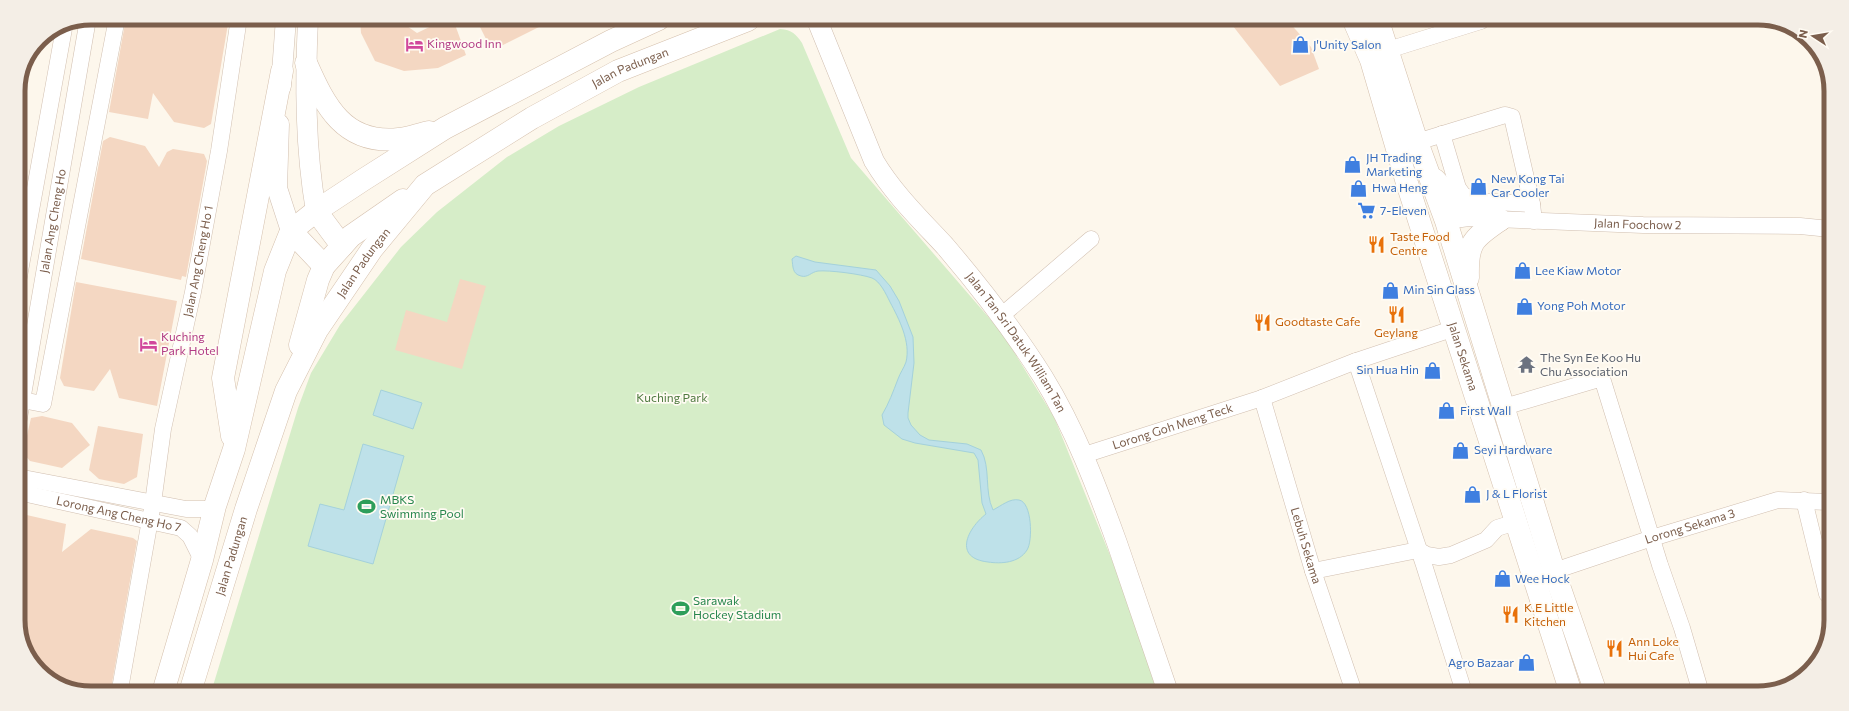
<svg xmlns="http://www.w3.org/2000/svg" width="1849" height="711" font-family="Commissioner,sans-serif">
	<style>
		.green { fill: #d6edc8 }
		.water { fill: #bee1e9; stroke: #a4d1db }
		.building { fill: #f4d7c2 }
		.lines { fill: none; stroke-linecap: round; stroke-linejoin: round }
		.minor-casing { stroke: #d1bfb0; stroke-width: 17 }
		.tertiary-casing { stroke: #d1bfb0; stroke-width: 21 }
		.secondary-casing { stroke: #d5c0ad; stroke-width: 23 }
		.minor { stroke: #fff; stroke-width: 16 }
		.tertiary { stroke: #fff; stroke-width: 20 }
		.secondary { stroke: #fff; stroke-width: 22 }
		.labels { text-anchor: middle; stroke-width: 3.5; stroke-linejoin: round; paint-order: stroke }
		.hotel-label { font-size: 12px; fill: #b23c85; stroke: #fffbf3; text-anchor: start }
		.shop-label { font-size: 12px; fill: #366cbe; stroke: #fffbf3; text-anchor: start }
		.street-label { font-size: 12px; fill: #7b5e4c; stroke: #fffbf3 }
		.food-label { font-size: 12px; fill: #c56008; stroke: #fffbf3; text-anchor: start }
		.worship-label { font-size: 12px; fill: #5b616d; stroke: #fffbf3; text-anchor: start }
		.park-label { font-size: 12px; fill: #507a41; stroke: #fffbf3 }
		.leisure-label { font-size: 12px; fill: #27864d; stroke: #fffbf3; text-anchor: start }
		.rim { fill: none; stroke: #7b5e4c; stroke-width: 5 }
	</style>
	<rect width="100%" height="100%" fill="#fdf7ec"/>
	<!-- green -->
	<path class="green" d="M780 29C792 30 796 34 802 43L851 158 1003 334 1054 417 1127 597 1157 692 212 689 298 408 311 373 340 325 401 247 437 212 507 157 559 126 639 87Z"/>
	<!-- water -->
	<g class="water">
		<path d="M796 256 815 262 876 270 890 286 899 301 913 337 914 363 908 413V418L911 425 920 435 929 440 967 444 981 450C991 468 984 491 993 510 1001 506 1010 498 1019 500 1032 502 1033 541 1027 550 1019 563 1001 564 988 562 953 558 967 529 986 514L982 503 978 460 974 453 915 443 902 439 884 425 882 415C889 403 893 392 898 379 900 373 904 368 906 362 911 342 899 319 890 302 886 294 880 281 872 278 861 274 829 270 818 271 811 272 808 278 801 276 792 274 793 266 792 259Z"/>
		<polygon points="381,390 422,403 413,429 373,415"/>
		<polygon points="363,444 404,456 373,564 308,546 320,504 344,510"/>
	</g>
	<!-- building -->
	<g class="building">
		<polygon points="126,18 229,18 211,124 204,128 174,122 153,93 148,119 109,112"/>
		<polygon points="360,19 404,19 404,24 417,33 446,19 453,19 466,55 438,68 404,71 375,61 361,33"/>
		<polygon points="476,19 555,19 497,48 489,45"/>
		<polygon points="1229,21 1288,21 1311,47 1319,69 1280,86"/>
		<polygon points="110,137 145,146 159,167 167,152 173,149 204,154 207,161 186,277 182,276 181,280 81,259 103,141"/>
		<polygon points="460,279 486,286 462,369 395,350 406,310 447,322"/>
		<polygon points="76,282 177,301 157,406 119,398 110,369 94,391 64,386 60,378"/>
		<polygon points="42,416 72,423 90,445 62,468 30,461 23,453 31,418"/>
		<polygon points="98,426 143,434 137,477 124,484 99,479 89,470"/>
		<polygon points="18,513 66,524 62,552 91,529 133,538 137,541 111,689 67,689 33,664 18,625"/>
	</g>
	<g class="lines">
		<defs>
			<g id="minor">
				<polyline points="1388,50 1481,21"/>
				<polyline points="1442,134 1458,188 1463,195 1476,201 1532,204"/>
				<polyline points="1417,142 1505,115 1512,117 1532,204 1534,221"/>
				<path id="s1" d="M1446 221 1469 218 1643 225 1800 226 1830 229"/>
				<polyline points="18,282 65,23"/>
				<polyline points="1001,316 1091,239"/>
				<polyline points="1356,361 1424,565 1464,692"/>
				<path id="s2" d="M1262 398 1313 571 1354 692"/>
				<polyline points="22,400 43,404 117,18"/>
				<polyline points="1504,407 1602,378 1660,565 1682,628 1701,693"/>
				<path id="s3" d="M18 424 88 19"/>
				<path id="s4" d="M1084 455 1262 398 1356 361 1455 328"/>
				<polyline points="18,477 186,509 207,509 215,506"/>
				<path id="s5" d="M18 492 181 528 190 536 202 560"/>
				<polyline points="1804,500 1827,594"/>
				<polyline points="1313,571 1418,550 1427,555 1439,557 1451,555 1486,540 1497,528 1516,522"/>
				<path id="s6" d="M1554 571 1652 538 1778 500 1828 502"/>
				<path id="s7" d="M120 689 153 503 163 429 193 292 219 151 239 18"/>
			</g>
			<g id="tertiary">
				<path d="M308 19C305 83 305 147 316 211"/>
				<path id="s8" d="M817 20 874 161C893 193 920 219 945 246 980 287 1014 331 1043 377 1075 429 1096 485 1117 543 1134 592 1151 642 1168 692"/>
				<polyline points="281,86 286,18"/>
				<polyline points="279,124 277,188 291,231"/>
			</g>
			<g id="secondary">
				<path id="s9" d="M1354 21 1371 60 1407 183 1571 693"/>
				<polyline points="1378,21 1417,142 1446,221 1554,571 1596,693"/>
				<path d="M306 63C325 106 344 145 399 139 409 138 419 134 429 132"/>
				<polyline points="1435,180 1456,204 1500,220"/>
				<polyline points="316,211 342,246"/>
				<polyline points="291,231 324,266"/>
				<path d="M1468 278C1467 243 1472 239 1500 220"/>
				<polyline points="300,345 318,280 324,266 351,236 403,200"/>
				<polyline points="232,436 223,378 282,71"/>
				<polyline points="164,689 202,560 215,506 234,449 275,271 291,231 316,211 363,180 445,128 611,41 659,19"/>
				<path id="s10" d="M191 689 246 509 286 391 317 330 372 249 425 185 532 118 618 71 748 20"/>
			</g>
		</defs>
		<!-- minor casing -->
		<use href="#minor" class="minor-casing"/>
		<!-- tertiary casing -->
		<use href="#tertiary" class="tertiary-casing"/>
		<!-- secondary casing -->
		<use href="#secondary" class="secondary-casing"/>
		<!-- minor -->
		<use href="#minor" class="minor"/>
		<!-- tertiary -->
		<use href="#tertiary" class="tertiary"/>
		<!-- secondary -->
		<use href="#secondary" class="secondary"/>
	</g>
	<!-- icons -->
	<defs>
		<symbol id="hotel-bare" viewBox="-9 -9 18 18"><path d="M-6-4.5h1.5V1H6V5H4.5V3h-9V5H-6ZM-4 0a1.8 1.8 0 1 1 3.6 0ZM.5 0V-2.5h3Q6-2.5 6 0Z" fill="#d1479c" stroke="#fffbf3" stroke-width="2.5" paint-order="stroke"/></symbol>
		<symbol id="shop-bare" viewBox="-9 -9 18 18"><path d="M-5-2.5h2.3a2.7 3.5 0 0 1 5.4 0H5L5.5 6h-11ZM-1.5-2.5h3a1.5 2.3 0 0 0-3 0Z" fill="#3f7fe0" stroke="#fffbf3" stroke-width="2.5" paint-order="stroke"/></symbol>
		<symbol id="supermarket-bare" viewBox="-9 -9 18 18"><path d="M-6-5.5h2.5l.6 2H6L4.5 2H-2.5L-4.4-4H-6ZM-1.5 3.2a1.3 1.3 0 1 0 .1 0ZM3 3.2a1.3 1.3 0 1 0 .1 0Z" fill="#3f7fe0" stroke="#fffbf3" stroke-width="2.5" paint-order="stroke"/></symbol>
		<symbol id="restaurant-bare" viewBox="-9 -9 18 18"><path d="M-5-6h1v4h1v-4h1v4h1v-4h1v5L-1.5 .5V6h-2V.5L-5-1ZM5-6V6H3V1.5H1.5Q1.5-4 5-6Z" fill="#e8710a" stroke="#fffbf3" stroke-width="2.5" paint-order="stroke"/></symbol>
		<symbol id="temple-bare" viewBox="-9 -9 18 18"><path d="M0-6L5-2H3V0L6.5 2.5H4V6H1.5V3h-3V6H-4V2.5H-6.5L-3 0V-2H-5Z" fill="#6b7280" stroke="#fffbf3" stroke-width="2.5" paint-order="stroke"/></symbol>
		<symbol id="stadium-bare" viewBox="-9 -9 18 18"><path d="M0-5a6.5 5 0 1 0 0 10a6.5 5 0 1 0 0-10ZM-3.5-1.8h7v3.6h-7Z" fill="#2e9e5b" stroke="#fffbf3" stroke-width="2.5" paint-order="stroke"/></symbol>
	</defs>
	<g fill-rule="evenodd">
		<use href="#hotel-bare" x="402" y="32" width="25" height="25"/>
		<use href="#shop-bare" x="1288" y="32" width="25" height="25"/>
		<use href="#shop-bare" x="1340" y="152" width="25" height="25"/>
		<use href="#shop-bare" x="1466" y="174" width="25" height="25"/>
		<use href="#shop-bare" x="1346" y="176" width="25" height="25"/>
		<use href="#supermarket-bare" x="1354" y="198" width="25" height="25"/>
		<use href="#restaurant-bare" x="1364" y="232" width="25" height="25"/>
		<use href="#shop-bare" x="1510" y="258" width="25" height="25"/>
		<use href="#shop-bare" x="1378" y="278" width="25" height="25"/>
		<use href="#shop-bare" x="1512" y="294" width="25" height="25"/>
		<use href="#restaurant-bare" x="1384" y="302" width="25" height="25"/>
		<use href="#restaurant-bare" x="1250" y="310" width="25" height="25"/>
		<use href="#hotel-bare" x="136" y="332" width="25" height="25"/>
		<use href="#temple-bare" x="1514" y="352" width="25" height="25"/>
		<use href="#shop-bare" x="1420" y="358" width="25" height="25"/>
		<use href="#shop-bare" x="1434" y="398" width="25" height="25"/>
		<use href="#shop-bare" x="1448" y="438" width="25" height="25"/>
		<use href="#shop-bare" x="1460" y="482" width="25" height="25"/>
		<use href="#stadium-bare" x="354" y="494" width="25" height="25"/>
		<use href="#shop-bare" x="1490" y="566" width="25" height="25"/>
		<use href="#stadium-bare" x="668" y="596" width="25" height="25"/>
		<use href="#restaurant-bare" x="1498" y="602" width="25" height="25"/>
		<use href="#restaurant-bare" x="1602" y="636" width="25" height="25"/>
		<use href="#shop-bare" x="1514" y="650" width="25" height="25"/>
	</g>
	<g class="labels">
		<!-- hotel labels -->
		<g class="hotel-label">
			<text x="427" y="48">Kingwood Inn</text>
			<text x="161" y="341">Kuching<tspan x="161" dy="14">Park Hotel</tspan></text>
		</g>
		<!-- shop labels -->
		<g class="shop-label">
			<text x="1313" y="49">J'Unity Salon</text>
			<text x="1366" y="162">JH Trading<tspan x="1366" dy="14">Marketing</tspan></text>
			<text x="1491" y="183">New Kong Tai<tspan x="1491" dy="14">Car Cooler</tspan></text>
			<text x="1372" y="192">Hwa Heng</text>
			<text x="1380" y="215">7-Eleven</text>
			<text x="1535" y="275">Lee Kiaw Motor</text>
			<text x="1403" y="294">Min Sin Glass</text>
			<text x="1537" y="310">Yong Poh Motor</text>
			<text x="1419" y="374" text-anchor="end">Sin Hua Hin</text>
			<text x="1460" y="415">First Wall</text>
			<text x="1474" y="454">Seyi Hardware</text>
			<text x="1486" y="498">J &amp; L Florist</text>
			<text x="1515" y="583">Wee Hock</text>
			<text x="1514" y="667" text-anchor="end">Agro Bazaar</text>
		</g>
		<!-- street labels -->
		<g class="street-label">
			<text dy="4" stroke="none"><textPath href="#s10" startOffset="799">Jalan Padungan</textPath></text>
			<text dy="4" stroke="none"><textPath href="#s3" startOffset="206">Jalan Ang Cheng Ho</textPath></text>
			<text dy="4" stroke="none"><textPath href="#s1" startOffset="192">Jalan Foochow 2</textPath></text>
			<text dy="4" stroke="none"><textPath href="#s7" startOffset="435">Jalan Ang Cheng Ho 1</textPath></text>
			<text dy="4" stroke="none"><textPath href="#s10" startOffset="463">Jalan Padungan</textPath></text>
			<text dy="4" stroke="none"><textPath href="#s8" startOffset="383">Jalan Tan Sri Datuk William Tan</textPath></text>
			<text dy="4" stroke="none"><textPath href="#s9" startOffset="353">Jalan Sekama</textPath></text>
			<text dy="4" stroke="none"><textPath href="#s4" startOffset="93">Lorong Goh Meng Teck</textPath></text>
			<text dy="4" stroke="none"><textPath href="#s5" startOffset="103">Lorong Ang Cheng Ho 7</textPath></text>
			<text dy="4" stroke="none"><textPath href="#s6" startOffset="143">Lorong Sekama 3</textPath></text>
			<text dy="4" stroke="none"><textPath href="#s2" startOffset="154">Lebuh Sekama</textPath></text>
			<text dy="4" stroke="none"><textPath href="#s10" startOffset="139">Jalan Padungan</textPath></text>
		</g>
		<!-- food labels -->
		<g class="food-label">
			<text x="1390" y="241">Taste Food<tspan x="1390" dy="14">Centre</tspan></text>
			<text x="1275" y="326">Goodtaste Cafe</text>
			<text x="1396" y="337" text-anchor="middle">Geylang</text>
			<text x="1524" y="612">K.E Little<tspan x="1524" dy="14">Kitchen</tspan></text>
			<text x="1628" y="646">Ann Loke<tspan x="1628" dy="14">Hui Cafe</tspan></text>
		</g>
		<!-- worship labels -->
		<g class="worship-label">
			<text x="1540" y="362">The Syn Ee Koo Hu<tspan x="1540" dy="14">Chu Association</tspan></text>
		</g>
		<!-- park labels -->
		<g class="park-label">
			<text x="672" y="402">Kuching Park</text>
		</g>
		<!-- leisure labels -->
		<g class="leisure-label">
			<text x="380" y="504">MBKS<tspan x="380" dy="14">Swimming Pool</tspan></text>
			<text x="693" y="605">Sarawak<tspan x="693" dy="14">Hockey Stadium</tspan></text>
		</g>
	</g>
	<!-- crop -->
	<path d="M0 0H1849V711H0ZM91 25H1758A66 66 0 0 1 1824 91V620A66 66 0 0 1 1758 686H91A66 66 0 0 1 25 620V91A66 66 0 0 1 91 25Z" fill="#f4eee6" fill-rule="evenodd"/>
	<path class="rim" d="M91 25H1758A66 66 0 0 1 1824 91V620A66 66 0 0 1 1758 686H91A66 66 0 0 1 25 620V91A66 66 0 0 1 91 25Z"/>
	<!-- north arrow -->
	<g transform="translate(1813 36) rotate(282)" stroke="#fffbf3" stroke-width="3" paint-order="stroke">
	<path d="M0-3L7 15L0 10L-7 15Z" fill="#7b5e4c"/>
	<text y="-6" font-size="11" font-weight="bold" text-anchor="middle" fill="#7b5e4c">N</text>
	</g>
</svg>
